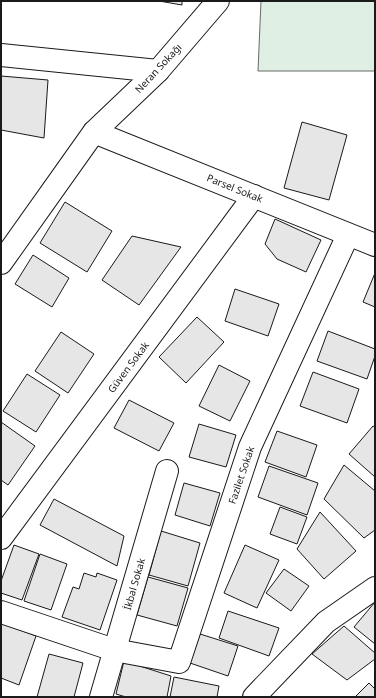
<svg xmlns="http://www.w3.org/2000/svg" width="376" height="698" font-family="'Noto Sans',sans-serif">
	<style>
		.green { fill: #e0efe3; stroke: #6a6a6a }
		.building { fill: #e6e6e6; stroke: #1a1a1a }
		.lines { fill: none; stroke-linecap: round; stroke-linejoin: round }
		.minor-casing { stroke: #1a1a1a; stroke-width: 24 }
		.minor { stroke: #fff; stroke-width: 22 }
		.labels { text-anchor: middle; stroke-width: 3; stroke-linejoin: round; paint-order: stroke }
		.street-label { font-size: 10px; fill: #1a1a1a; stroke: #fff }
	</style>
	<rect width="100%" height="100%" fill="#fff"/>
	<!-- green -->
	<polygon class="green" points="261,1 375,1 375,71 258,71"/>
	<!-- building -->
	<g class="building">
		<polygon points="159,1 182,1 182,5"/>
		<polygon points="1,76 48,80 44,138 1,130"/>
		<polygon points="302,122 347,135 329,200 284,188"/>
		<polygon points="65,202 112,231 87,272 40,243"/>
		<polygon points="275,219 321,240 306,272 277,259 265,244"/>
		<polygon points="132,236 181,247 139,305 102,280"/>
		<polygon points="33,255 69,278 52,307 15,284"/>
		<polygon points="375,273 375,307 363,302"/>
		<polygon points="235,289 279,304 268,336 225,321"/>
		<polygon points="197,317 224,342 186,383 159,357"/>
		<polygon points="328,331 375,349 375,356 367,379 317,361"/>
		<polygon points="61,332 94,354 68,393 35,371"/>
		<polygon points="219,365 250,381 230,421 199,406"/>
		<polygon points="313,372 359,389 347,423 300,406"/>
		<polygon points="27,374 60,395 36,432 3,411"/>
		<polygon points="129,400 174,423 159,451 114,428"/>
		<polygon points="1,422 35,446 8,485 1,480"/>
		<polygon points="199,424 236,435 226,467 189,457"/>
		<polygon points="373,426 375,427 375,477 349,454"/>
		<polygon points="277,431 317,445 306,477 265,462"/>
		<polygon points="344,465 375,491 375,530 364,538 324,499"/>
		<polygon points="269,466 318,483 307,515 258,497"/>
		<polygon points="184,483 220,493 210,526 175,515"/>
		<polygon points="54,499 124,536 117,566 40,525"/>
		<polygon points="280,507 307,517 297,544 270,534"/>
		<polygon points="320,512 356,551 324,579 297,549"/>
		<polygon points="161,531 200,543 188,586 149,575"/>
		<polygon points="14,545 39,554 22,600 1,593 1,581"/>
		<polygon points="245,545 279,560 257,608 224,593"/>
		<polygon points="40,554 67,564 51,610 24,601"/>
		<polygon points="284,569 309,586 291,611 266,593"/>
		<polygon points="84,573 96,577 97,573 117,580 100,630 62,617 73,587 79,589"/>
		<polygon points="148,577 188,588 177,626 137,615"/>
		<polygon points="375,602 375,644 354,627"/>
		<polygon points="228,611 279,628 269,656 219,638"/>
		<polygon points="1,623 36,636 19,685 1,678"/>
		<polygon points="344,626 375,653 375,659 347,680 312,654"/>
		<polygon points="200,634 238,646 228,676 190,663"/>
		<polygon points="49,654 83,663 74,697 37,697"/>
		<polygon points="124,661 171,676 167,697 126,697 116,694"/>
		<polygon points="174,677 219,686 217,697 170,697"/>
		<polygon points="369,683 375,689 375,697 355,697"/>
	</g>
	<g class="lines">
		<defs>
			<g id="minor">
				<polyline points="1,55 158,71"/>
				<polyline points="94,132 375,245"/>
				<polyline points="1,263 94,132 158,71 218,1"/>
				<polyline points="1,538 254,196"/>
				<polyline points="1,612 114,650 179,662 250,447 348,235"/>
				<polyline points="101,697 167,471"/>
				<polyline points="254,697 326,622 375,588"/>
			</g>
		</defs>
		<!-- minor casing -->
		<use href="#minor" class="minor-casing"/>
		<!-- minor -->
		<use href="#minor" class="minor"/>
	</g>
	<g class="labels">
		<!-- street labels -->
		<g class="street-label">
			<text transform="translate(158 68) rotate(-47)" y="4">Neran Sokağı</text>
			<text transform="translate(235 188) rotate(22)" y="4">Parsel Sokak</text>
			<text transform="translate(128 367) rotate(-53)" y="4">Güven Sokak</text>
			<text transform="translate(241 475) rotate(-71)" y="4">Fazilet Sokak</text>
			<text transform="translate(134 584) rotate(-74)" y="4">İkbal Sokak</text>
		</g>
	</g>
	<!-- border -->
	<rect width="376" height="698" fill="none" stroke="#1a1a1a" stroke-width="4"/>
</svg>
